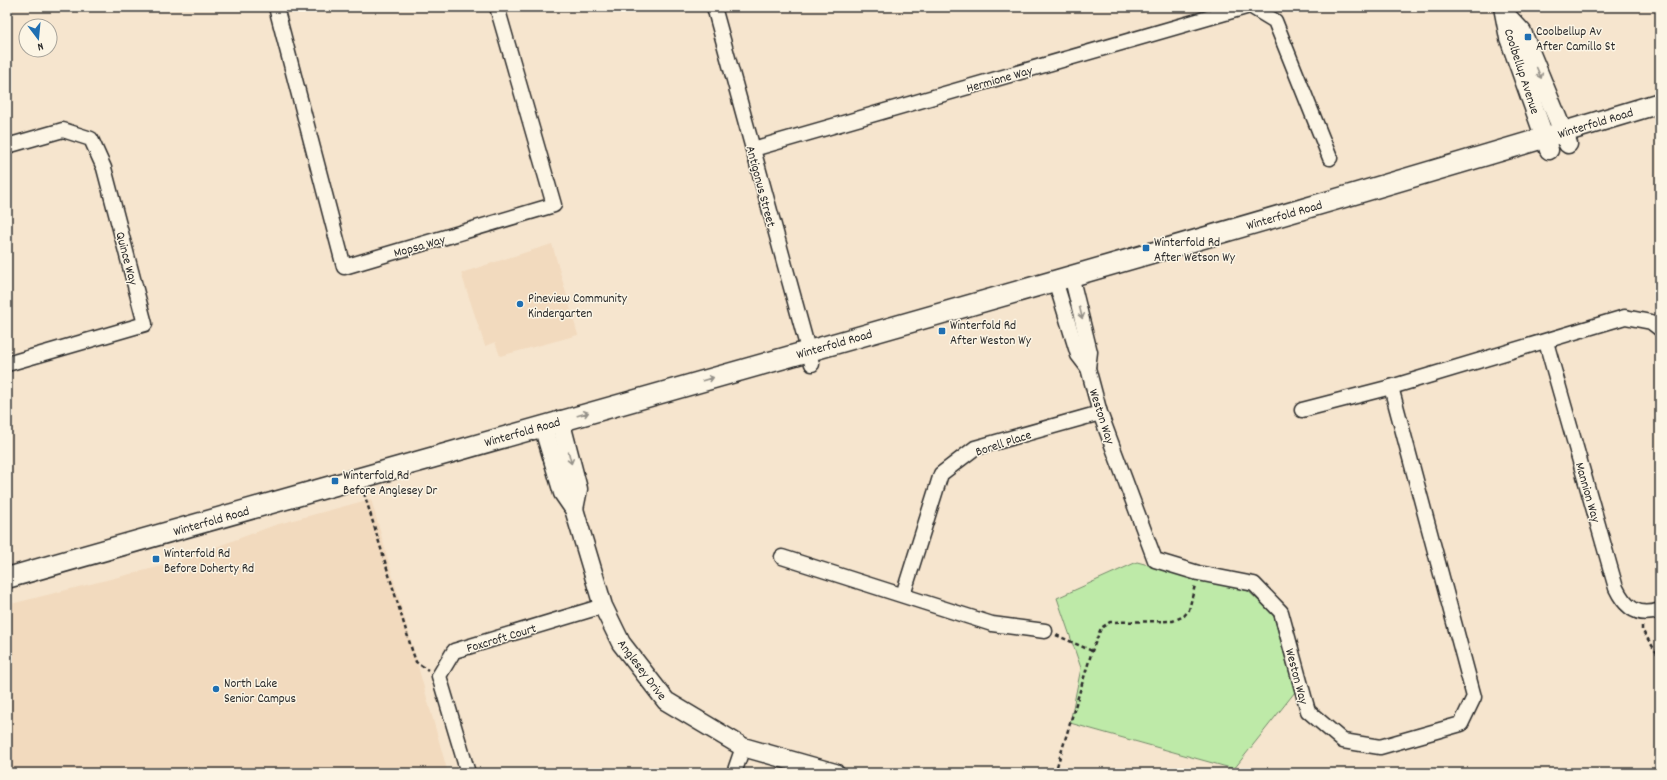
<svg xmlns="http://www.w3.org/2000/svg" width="1667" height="780" font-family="Dekko,sans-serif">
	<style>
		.built { fill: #f2dabe }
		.green { fill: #beeaa8; stroke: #748a6a }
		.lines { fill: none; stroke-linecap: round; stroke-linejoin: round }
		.minor-casing { stroke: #2b2b2b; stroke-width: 17 }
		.tertiary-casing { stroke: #2b2b2b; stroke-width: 21 }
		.secondary-casing { stroke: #2b2b2b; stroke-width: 23 }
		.path { stroke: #2b2b2b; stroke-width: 2.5; stroke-dasharray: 4 3; stroke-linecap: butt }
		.minor { stroke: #fcf5e5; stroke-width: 14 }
		.tertiary { stroke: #fcf5e5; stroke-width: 18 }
		.secondary { stroke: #fcf5e5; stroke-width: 20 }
		.oneway { stroke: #949088 }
		.poi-dot { fill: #1f6fb2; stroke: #fcf5e5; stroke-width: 1.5 }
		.labels { text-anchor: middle; stroke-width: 3; stroke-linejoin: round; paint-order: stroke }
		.poi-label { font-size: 13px; fill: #2b2b2b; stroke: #fcf5e5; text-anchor: start }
		.street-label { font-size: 13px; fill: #2b2b2b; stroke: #fcf5e5 }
	</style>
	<rect width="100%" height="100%" fill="#f6e5ce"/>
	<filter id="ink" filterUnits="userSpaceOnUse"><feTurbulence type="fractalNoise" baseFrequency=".025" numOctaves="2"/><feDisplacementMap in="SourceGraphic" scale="8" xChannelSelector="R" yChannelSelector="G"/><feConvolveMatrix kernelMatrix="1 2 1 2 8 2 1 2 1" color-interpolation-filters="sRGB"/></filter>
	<g filter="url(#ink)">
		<!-- built -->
		<g class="built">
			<polygon points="552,244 578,335 500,356 495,342 485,346 461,273"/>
			<polygon points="371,499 448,773 7,773 7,605 170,564 275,525"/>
		</g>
		<!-- green -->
		<polygon class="green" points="1137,562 1248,591 1273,614 1295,692 1234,769 1070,723 1081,668 1057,598"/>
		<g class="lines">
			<defs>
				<g id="minor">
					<polyline points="276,7 344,267 554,205 497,7"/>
					<polyline points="714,7 812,364"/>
					<polyline points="1252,7 1275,21 1330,158"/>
					<polyline points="7,146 63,130 91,139 104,168 145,324 7,364"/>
					<polyline points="753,149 1246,7"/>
					<polyline points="1071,275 1090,352 1088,368 1100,413 1155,560 1198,573 1254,584 1281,612 1308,711 1343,741 1380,747 1461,724 1474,697 1391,387"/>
					<polyline points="1055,280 1078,355 1088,368"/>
					<path d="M1546 342 1616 588C1625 607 1638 618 1660 610"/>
					<polyline points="1302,410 1391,387 1625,317 1651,322 1660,329"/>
					<polyline points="782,557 992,624 1045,631"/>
					<polyline points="903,595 941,474 975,448 1100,413"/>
					<polyline points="468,773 439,676 454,651 603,606"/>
					<polyline points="734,773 743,747"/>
				</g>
				<g id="tertiary">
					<polyline points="1503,7 1509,38 1549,150"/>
					<polyline points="1506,15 1522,32 1568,144"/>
					<polyline points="560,420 578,489 574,509"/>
					<polyline points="543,426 563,493 574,509 603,606 621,643 666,701 743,747 835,773"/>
				</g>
				<path id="secondary" d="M7 578C558 421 1111 269 1660 103"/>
			</defs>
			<!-- minor casing -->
			<use href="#minor" class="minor-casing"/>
			<!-- tertiary casing -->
			<use href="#tertiary" class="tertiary-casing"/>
			<!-- secondary casing -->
			<use href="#secondary" class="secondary-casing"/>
			<!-- path -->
			<g class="path">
				<polyline points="364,493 411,647 416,662 428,670"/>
				<polyline points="1642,626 1642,630 1660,658"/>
				<polyline points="1056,635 1092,651"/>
				<polyline points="1055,773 1092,651 1101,628 1110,622 1173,621 1184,616 1189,610 1195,585"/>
			</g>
			<!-- minor -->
			<use href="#minor" class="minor"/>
			<!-- tertiary -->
			<use href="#tertiary" class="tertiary"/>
			<!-- secondary -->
			<use href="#secondary" class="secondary"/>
		</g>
		<!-- one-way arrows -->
		<defs><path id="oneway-shaft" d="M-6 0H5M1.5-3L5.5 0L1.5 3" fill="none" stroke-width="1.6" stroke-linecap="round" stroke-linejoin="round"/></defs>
		<g class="oneway">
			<use href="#oneway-shaft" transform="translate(1539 73) rotate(67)"/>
			<use href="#oneway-shaft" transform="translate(1081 313) rotate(76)"/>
			<use href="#oneway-shaft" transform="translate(708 379) rotate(-16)"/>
			<use href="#oneway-shaft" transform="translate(583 414) rotate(-16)"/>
			<use href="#oneway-shaft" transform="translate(570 458) rotate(76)"/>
		</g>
	</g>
	<!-- markers -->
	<g class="poi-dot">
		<rect x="1524" y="33" width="8" height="8" rx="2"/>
		<rect x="1142" y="244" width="8" height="8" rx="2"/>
		<circle cx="520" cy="304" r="4"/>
		<rect x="938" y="327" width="8" height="8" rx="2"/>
		<rect x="331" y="477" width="8" height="8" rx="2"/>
		<rect x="152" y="555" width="8" height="8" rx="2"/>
		<circle cx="216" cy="689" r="4"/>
	</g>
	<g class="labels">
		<!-- poi labels -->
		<g class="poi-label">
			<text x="1536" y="35">Coolbellup Av<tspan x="1536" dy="15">After Camillo St</tspan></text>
			<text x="1154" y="246">Winterfold Rd<tspan x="1154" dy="15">After Wetson Wy</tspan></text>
			<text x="528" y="302">Pineview Community<tspan x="528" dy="15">Kindergarten</tspan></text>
			<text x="950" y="329">Winterfold Rd<tspan x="950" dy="15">After Weston Wy</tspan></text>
			<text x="343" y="479">Winterfold Rd<tspan x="343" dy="15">Before Anglesey Dr</tspan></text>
			<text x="164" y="557">Winterfold Rd<tspan x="164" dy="15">Before Doherty Rd</tspan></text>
			<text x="224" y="687">North Lake<tspan x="224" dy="15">Senior Campus</tspan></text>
		</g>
		<!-- street labels -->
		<g class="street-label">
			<text transform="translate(1523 71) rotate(72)" y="5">Coolbellup Avenue</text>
			<text transform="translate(999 78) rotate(-16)" y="5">Hermione Way</text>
			<text transform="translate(1595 122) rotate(-17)" y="5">Winterfold Road</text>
			<text transform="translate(762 186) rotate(75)" y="5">Antigonus Street</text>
			<text transform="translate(1284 214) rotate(-16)" y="5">Winterfold Road</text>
			<text transform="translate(419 245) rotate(-16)" y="5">Mopsa Way</text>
			<text transform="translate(128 258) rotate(75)" y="5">Quince Way</text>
			<text transform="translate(834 343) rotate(-16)" y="5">Winterfold Road</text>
			<text transform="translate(1103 416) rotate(72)" y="5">Weston Way</text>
			<text transform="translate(522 431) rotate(-16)" y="5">Winterfold Road</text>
			<text transform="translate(1003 442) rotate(-18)" y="5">Borell Place</text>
			<text transform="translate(1589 492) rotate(74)" y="5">Mannion Way</text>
			<text transform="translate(211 520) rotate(-16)" y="5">Winterfold Road</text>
			<text transform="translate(501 637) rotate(-17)" y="5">Foxcroft Court</text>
			<text transform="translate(643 669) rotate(53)" y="5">Anglesey Drive</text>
			<text transform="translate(1298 676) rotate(75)" y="5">Weston Way</text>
		</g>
	</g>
	<!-- margin -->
	<rect width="1667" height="780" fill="none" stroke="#fcf5e5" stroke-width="24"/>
	<rect x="12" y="12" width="1643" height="756" fill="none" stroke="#2b2b2b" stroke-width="1.5" filter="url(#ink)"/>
	<!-- north arrow -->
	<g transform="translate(38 38) rotate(164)"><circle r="19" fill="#fcf5e5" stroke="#a8a49b"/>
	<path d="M0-3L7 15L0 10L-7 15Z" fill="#1f6fb2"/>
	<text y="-6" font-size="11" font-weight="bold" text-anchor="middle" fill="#2b2b2b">N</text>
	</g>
</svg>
